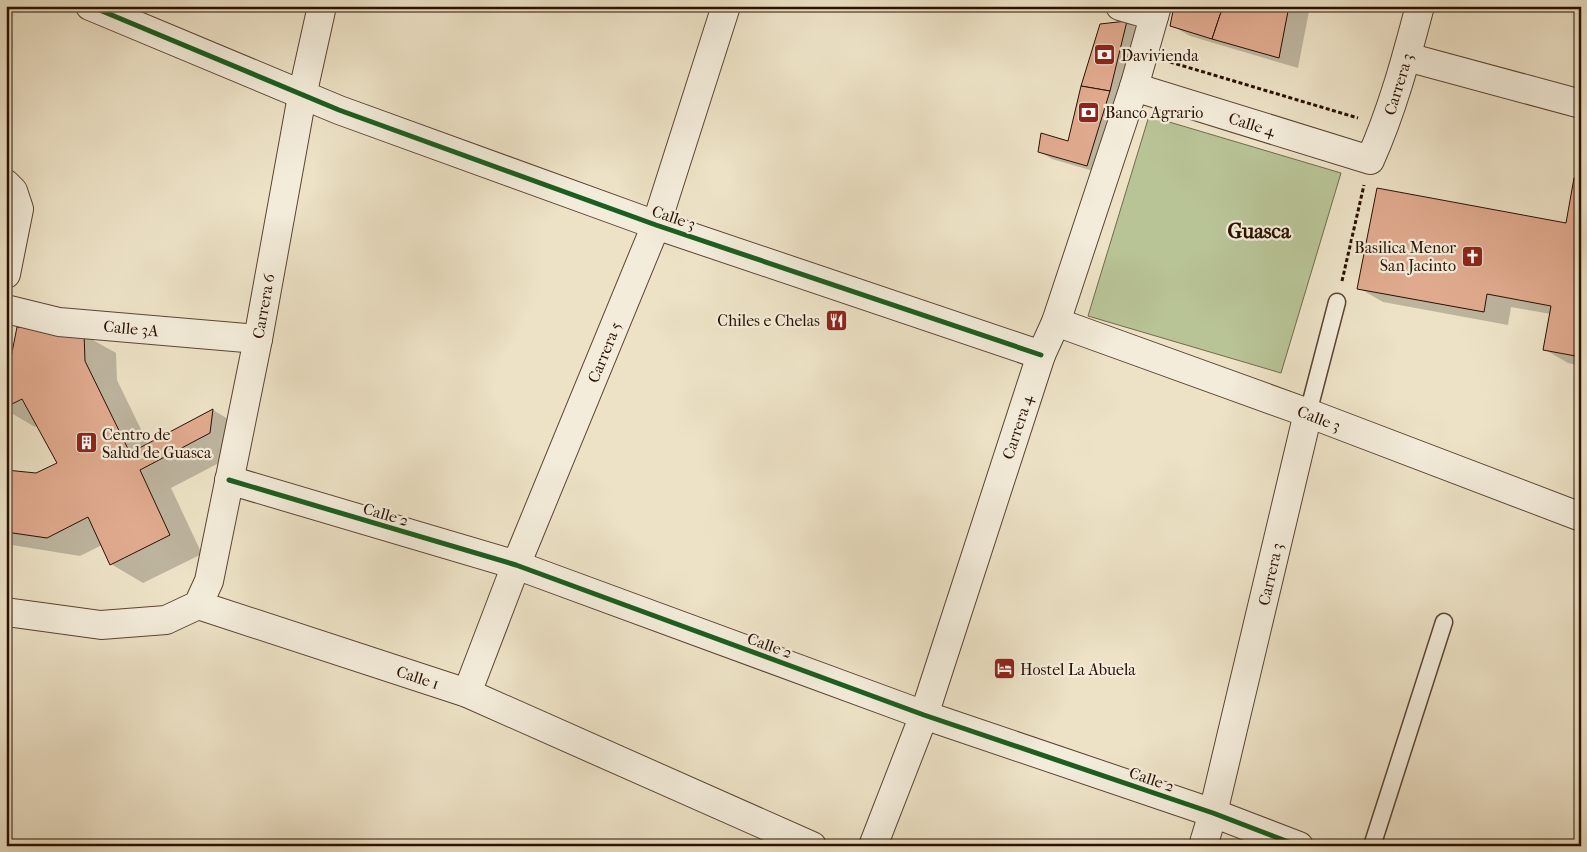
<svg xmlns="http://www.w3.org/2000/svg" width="1587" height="852" font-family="'IM FELL French Canon',serif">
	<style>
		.green { fill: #b8c396; stroke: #716a4b }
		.shadow { fill: #0003 }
		.building { fill: #e0aa8e; stroke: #2a1000 }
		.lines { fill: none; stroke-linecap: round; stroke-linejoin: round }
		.service-casing { stroke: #5b4432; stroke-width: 19 }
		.minor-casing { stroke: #5b4432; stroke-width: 30 }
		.tertiary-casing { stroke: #5b4432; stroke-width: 30 }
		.path { stroke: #2a1000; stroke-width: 3; stroke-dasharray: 4 2.5; stroke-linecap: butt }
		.service { stroke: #f3ecda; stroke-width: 16 }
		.minor { stroke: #f3ecda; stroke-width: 28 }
		.tertiary { stroke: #f3ecda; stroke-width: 28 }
		.cycleway-casing { stroke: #f3ecda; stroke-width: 8 }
		.cycleway { stroke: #1b5e20; stroke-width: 5 }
		.labels { text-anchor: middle; stroke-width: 4.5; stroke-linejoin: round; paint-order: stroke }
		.poi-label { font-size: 16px; fill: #2a1000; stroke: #f3ecda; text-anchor: start }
		.street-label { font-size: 16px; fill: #2a1000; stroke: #f3ecda }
		.district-label { font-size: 21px; font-weight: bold; fill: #2a1000; stroke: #f3ecda }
	</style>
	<rect width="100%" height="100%" fill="#ede2c6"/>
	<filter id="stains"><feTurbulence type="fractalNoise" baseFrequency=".004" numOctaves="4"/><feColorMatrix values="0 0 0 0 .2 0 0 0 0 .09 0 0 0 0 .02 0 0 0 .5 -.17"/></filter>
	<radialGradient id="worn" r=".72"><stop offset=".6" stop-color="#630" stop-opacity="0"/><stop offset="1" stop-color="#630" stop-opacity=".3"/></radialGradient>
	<!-- green -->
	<polygon class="green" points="1149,116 1341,173 1281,373 1088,316"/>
	<!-- shadow -->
	<g class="shadow">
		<polygon points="1255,6 1310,6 1298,68 1190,36 1171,25"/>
		<polygon points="1127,22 1140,30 1100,173 1052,159 1040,152 1069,142 1101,25"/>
		<polygon points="1581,181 1581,366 1568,363 1544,349 1551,314 1511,307 1508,325 1383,302 1359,288 1567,224"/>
		<polygon points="84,335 116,353 117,380 148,444 213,410 245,429 242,451 171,488 202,554 143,583 111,564 102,545 80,556 12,545 6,542 6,472 36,474 59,463 38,425 35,427 6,410 6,390"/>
	</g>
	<!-- building -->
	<g class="building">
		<polygon points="1174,6 1223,6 1212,39 1170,26"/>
		<polygon points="1223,6 1289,6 1279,58 1212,39"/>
		<polygon points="1127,21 1110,91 1081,86 1100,24"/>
		<polygon points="1081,86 1110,91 1087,166 1038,152 1041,133 1068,141"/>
		<polygon points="1574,178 1581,180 1581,357 1543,350 1551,306 1487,294 1484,312 1357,289 1377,188 1566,223"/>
		<polygon points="17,327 84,333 85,361 130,453 213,409 210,433 140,470 170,535 110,565 88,517 47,538 6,532 6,470 36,473 57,463 22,399 6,407 6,383"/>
	</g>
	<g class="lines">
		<defs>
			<g id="service">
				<polyline points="1308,413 1337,302"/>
				<polyline points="1372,846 1444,622"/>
			</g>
			<g id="minor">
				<polyline points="90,6 339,110 656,225 1041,355"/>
				<polyline points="1120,6 1154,16"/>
				<polyline points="1407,57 1581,104"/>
				<path d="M1134 87 1370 160C1392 111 1406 59 1420 6"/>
				<polyline points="6,184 13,191 19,209 6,274"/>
				<polyline points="6,309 59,322 258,339"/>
				<polyline points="1056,322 1308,413 1581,517"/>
				<polyline points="229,480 516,565 924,715 1213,813 1299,846"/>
				<polyline points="198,605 467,693 812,846"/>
				<polyline points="467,693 516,565 656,225 726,6"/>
				<polyline points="873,846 924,715 1041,355 1056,322 1134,87 1157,6"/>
				<polyline points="1203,846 1213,813 1308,413"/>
			</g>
			<polyline id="tertiary" points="6,612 101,625 166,620 198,605 209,581 258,339 302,96 322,6"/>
		</defs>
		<!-- service casing -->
		<use href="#service" class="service-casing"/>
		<!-- minor casing -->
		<use href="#minor" class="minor-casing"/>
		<!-- tertiary casing -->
		<use href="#tertiary" class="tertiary-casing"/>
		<!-- path -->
		<g class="path">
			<polyline points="1170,62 1358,118"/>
			<polyline points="1342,281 1364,185"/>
		</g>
		<!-- service -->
		<use href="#service" class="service"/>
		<!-- minor -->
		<use href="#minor" class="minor"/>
		<!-- tertiary -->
		<use href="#tertiary" class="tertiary"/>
		<defs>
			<g id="cycleway">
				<polyline points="90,6 339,110 656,225 1041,355"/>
				<polyline points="229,480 516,565 924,715 1213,813 1299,846"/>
			</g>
		</defs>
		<!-- cycleway casing -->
		<use href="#cycleway" class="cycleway-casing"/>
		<!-- cycleway -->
		<use href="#cycleway" class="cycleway"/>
	</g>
	<!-- icons -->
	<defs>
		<symbol id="bank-square" viewBox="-11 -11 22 22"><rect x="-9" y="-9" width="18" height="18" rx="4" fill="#8f2418" stroke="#f3ecda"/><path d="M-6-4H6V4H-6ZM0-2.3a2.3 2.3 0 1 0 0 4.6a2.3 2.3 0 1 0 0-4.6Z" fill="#fff"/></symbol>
		<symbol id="church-square" viewBox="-11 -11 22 22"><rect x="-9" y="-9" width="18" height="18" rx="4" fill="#8f2418" stroke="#f3ecda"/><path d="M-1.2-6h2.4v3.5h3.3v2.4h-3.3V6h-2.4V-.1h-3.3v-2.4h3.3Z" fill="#fff"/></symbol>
		<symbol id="restaurant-square" viewBox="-11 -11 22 22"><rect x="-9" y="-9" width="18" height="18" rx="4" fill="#8f2418" stroke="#f3ecda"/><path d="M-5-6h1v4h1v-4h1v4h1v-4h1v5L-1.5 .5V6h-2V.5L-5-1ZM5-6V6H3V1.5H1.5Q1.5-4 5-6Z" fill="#fff"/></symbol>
		<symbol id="building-square" viewBox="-11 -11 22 22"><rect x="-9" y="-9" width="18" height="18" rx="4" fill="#8f2418" stroke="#f3ecda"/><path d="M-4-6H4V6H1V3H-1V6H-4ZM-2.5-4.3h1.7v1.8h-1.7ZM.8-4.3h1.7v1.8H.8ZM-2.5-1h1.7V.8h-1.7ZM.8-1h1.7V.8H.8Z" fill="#fff"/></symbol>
		<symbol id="hotel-square" viewBox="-11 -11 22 22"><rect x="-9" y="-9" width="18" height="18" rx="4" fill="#8f2418" stroke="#f3ecda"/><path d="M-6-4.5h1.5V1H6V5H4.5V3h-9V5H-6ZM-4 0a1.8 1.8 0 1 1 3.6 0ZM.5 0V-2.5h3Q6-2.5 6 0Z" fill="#fff"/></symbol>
	</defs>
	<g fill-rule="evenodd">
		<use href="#bank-square" x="1092" y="42" width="25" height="25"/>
		<use href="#bank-square" x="1076" y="100" width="25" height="25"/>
		<use href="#church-square" x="1460" y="244" width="25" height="25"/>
		<use href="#restaurant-square" x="824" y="308" width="25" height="25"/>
		<use href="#building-square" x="74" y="430" width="25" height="25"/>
		<use href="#hotel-square" x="992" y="656" width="25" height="25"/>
	</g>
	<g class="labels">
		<!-- poi labels -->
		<g class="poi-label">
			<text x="1121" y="61">Davivienda</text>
			<text x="1105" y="118">Banco Agrario</text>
			<text x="1456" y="253" text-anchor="end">Basilica Menor<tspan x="1456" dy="18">San Jacinto</tspan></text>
			<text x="820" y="326" text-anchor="end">Chiles e Chelas</text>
			<text x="102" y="440">Centro de<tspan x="102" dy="18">Salud de Guasca</tspan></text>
			<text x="1020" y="675">Hostel La Abuela</text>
		</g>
		<!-- street labels -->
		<g class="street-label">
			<text transform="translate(1398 84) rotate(-73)" y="6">Carrera 3</text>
			<text transform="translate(1252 124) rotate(17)" y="6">Calle 4</text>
			<text transform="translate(674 217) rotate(19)" y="6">Calle 3</text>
			<text transform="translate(263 306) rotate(-80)" y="6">Carrera 6</text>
			<text transform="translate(131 328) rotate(5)" y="6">Calle 3A</text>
			<text transform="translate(604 352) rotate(-68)" y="6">Carrera 5</text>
			<text transform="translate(1319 418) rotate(21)" y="6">Calle 3</text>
			<text transform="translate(1017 427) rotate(-72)" y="6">Carrera 4</text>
			<text transform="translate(386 514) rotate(16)" y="6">Calle 2</text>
			<text transform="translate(1270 574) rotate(-77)" y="6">Carrera 3</text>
			<text transform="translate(770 645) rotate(20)" y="6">Calle 2</text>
			<text transform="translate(418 677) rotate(18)" y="6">Calle 1</text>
			<text transform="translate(1152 779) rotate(19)" y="6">Calle 2</text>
		</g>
		<!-- district labels -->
		<g class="district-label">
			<text x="1259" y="238">Guasca</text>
		</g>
	</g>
	<!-- margin -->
	<rect width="1587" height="852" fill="none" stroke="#ede2c6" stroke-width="25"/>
	<rect x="8" y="8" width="1572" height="837" fill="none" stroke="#2a1000" stroke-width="2.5"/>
	<rect x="12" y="12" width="1562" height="827" fill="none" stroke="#2a1000"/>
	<rect width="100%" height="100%" filter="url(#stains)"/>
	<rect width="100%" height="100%" fill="url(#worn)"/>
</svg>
